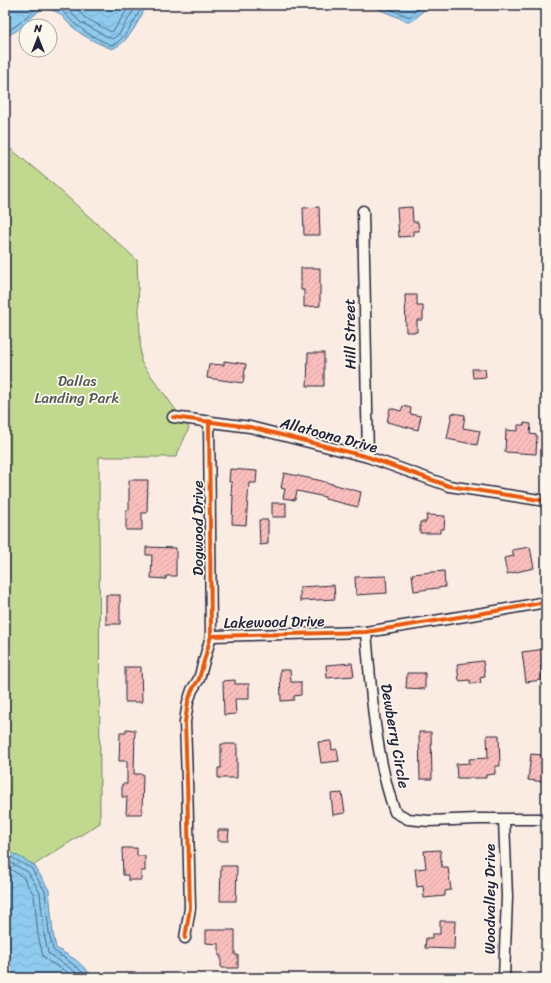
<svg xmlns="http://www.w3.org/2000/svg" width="551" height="983" font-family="Sriracha,sans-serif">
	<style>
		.green { fill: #c1d98f; stroke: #727e65 }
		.water { fill: url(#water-waves); stroke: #6387a6 }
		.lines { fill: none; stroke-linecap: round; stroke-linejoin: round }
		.shore { stroke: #4d6683; stroke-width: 1 }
		.building { fill: url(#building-hatch); stroke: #22223b }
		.street-casing { stroke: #22223b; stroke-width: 13 }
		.street { stroke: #fbf7ec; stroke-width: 10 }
		.cycleway-casing { stroke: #fbf7ec; stroke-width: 6 }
		.cycleway { stroke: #e8590c; stroke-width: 4 }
		.labels { text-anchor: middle; stroke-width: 3.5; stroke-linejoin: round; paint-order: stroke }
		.street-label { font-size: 15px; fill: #22223b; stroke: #fbf7ec }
		.park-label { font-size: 15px; fill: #525954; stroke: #fbf7ec }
	</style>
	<defs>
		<pattern id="water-waves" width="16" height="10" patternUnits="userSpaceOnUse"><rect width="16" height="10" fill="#8ecbee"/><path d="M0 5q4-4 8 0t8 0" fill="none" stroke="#7aaecd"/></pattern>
		<pattern id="building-hatch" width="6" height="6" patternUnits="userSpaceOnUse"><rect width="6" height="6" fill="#fbbfbd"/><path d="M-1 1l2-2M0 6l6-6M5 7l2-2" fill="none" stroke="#d7a4a3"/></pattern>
	</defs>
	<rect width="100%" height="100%" fill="#fbece3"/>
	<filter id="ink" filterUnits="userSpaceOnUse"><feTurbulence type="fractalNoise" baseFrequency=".025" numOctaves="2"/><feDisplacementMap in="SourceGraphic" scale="8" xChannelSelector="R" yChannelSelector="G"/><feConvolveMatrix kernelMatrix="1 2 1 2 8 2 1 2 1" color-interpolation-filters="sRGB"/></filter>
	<g filter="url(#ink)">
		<!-- green -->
		<polygon class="green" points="5,144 53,184 137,260 141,362 189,428 176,457 99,457 100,823 34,865 10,852 5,851"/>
		<!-- water -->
		<g class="water">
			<path d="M5 5H147C138 21 130 42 112 49 100 44 83 37 74 28 60 17 62 9 41 9L18 30 5 37Z"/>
			<polygon points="369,5 429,5 414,20 409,22"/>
			<polygon points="5,851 10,852 34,865 49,890 53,933 56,948 76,960 95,978 5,978"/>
		</g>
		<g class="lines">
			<!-- shore -->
			<g class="shore">
				<path d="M47 5C64 6 66 18 78 26 88 34 100 41 112 45 126 40 136 17 143 5"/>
				<polyline points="64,5 80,22 112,39 119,34 137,5"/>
				<polyline points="73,5 84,17 111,32 114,30 130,5"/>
				<polyline points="380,5 409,17 423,5"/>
				<polyline points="5,33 16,26 40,5"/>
				<polyline points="5,855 9,856 31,868 45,891 49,933 53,950 73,964 89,978"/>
				<polyline points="5,860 28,872 40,893 44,934 48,953 70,968 82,978"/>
				<polyline points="5,866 23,877 34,895 38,935 43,956 48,961 67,972 73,978"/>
			</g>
		</g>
		<!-- building -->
		<g class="building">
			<polygon points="319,207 320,235 304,235 303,208"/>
			<polygon points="412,207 413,222 418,222 419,231 413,231 413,236 399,237 397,208"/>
			<polygon points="301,268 320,268 320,306 304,307 304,290 301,290"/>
			<polygon points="405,295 417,295 417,306 423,306 423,320 417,320 417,332 406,332"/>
			<polygon points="308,353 324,353 324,386 307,386"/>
			<polygon points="224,361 246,364 243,383 207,378 209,364 224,365"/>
			<polygon points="472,369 485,369 486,377 473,378"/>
			<polygon points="403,406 411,408 410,414 421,416 418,430 387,422 390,408 401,411"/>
			<polygon points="452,413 465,415 463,428 480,431 477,445 447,439"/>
			<polygon points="524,423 531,424 530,434 537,435 536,454 505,452 506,430 518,431 518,425 524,425"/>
			<polygon points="230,469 257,471 256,483 249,483 246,525 232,524 233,495 231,495 232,482 229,482"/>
			<polygon points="284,473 318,480 361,492 358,507 325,499 325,497 297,491 295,500 283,498 285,489 281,488"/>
			<polygon points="129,480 148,480 147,513 142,513 142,530 126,530 126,510 129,510"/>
			<rect x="272" y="503" width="14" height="14"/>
			<polygon points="427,515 445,516 444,529 440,529 440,533 420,533 420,522 426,522"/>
			<polygon points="259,520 268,520 268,544 260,545"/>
			<polygon points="146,547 176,548 176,576 166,576 166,579 151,578 152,555 146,555"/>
			<polygon points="530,547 534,568 507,574 504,558 514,556 512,550"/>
			<polygon points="444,571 445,587 414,591 412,574"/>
			<polygon points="386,576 387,593 356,595 355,577"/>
			<polygon points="334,585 335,599 300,601 300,587"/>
			<rect x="106" y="595" width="14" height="29"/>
			<polygon points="546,649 546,665 541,666 542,680 526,682 522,652"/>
			<polygon points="483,661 485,677 480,678 481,683 470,684 470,680 459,681 457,664"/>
			<polygon points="352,663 354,676 327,678 326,665"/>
			<polygon points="125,667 141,667 142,702 125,702"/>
			<polygon points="280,670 290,670 291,682 301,682 301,695 294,696 294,700 281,701"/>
			<polygon points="407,673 425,673 425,689 406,688"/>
			<polygon points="235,680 235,684 249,684 249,699 235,699 236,714 224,715 223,681"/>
			<polygon points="126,729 135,730 134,774 143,774 142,814 126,814 127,797 122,797 122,784 127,784 127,761 119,761 120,733 126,733"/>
			<polygon points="419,732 431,732 432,779 420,779"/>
			<polygon points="487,735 499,735 500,766 495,766 495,774 486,775 486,778 457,778 456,764 470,763 469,759 488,758"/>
			<polygon points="331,741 332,750 337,749 339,761 321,763 318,742"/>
			<polygon points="221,744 237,744 237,778 218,778 218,768 221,768"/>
			<polygon points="531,754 542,755 541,764 546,764 546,782 528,780"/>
			<polygon points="342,793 345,813 333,815 331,794"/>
			<polygon points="218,830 229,830 228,841 218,841"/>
			<polygon points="122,848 137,848 137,856 145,856 145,871 141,871 141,880 128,880 128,875 123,875"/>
			<polygon points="440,850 442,867 448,867 451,890 445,891 445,896 424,898 423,886 417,887 415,869 426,868 424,851"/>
			<polygon points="221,866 237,866 236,901 220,901"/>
			<polygon points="440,921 455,921 454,949 425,948 426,938 432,938 432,934 440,934"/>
			<polygon points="206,930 235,930 235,955 238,955 238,968 221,968 221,956 219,956 219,944 206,943"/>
		</g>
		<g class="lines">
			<defs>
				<g id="street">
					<polyline points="363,211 368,457"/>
					<polyline points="173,417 250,427 368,457 449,486 546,501"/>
					<path d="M366 632C371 690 375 757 395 812L408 819 429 821 477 819H546"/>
					<polyline points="211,636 366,632 496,611 546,602"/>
					<polyline points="185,938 190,908 187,780 185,722 188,702 192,690 199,679 211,636 209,421"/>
					<polyline points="504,978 507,897 504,820"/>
				</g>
			</defs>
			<!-- street casing -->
			<use href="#street" class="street-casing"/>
			<!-- street -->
			<use href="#street" class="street"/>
			<defs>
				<g id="cycleway">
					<polyline points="173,417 250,427 368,457 449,486 546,501"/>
					<polyline points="211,636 366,632 496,611 546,602"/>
					<polyline points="185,938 190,908 187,780 185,722 188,702 192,690 199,679 211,636 209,421"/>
				</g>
			</defs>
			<!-- cycleway casing -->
			<use href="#cycleway" class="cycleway-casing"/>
			<!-- cycleway -->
			<use href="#cycleway" class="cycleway"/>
		</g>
	</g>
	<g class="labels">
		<!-- street labels -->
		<g class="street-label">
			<text transform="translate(350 334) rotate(-91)" y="5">Hill Street</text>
			<text transform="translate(329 435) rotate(15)" y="5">Allatoona Drive</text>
			<text transform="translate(198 528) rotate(-90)" y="5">Dogwood Drive</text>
			<text transform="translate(274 622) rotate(-1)" y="5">Lakewood Drive</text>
			<text transform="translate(395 736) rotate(80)" y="5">Dewberry Circle</text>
			<text transform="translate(490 899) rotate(-90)" y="5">Woodvalley Drive</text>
		</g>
		<!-- park labels -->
		<g class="park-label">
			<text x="77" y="386">Dallas<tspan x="77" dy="17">Landing Park</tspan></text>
		</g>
	</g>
	<!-- margin -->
	<rect width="551" height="983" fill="none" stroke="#fbf7ec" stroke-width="20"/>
	<rect x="10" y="10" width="531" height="963" fill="none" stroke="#22223b" stroke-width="1.5" filter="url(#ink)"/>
	<!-- north arrow -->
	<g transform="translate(38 38)"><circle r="19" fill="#fbf7ec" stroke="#a4a2a5"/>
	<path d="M0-3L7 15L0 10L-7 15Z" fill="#22223b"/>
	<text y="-6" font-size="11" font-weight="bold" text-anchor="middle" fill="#22223b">N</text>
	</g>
</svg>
